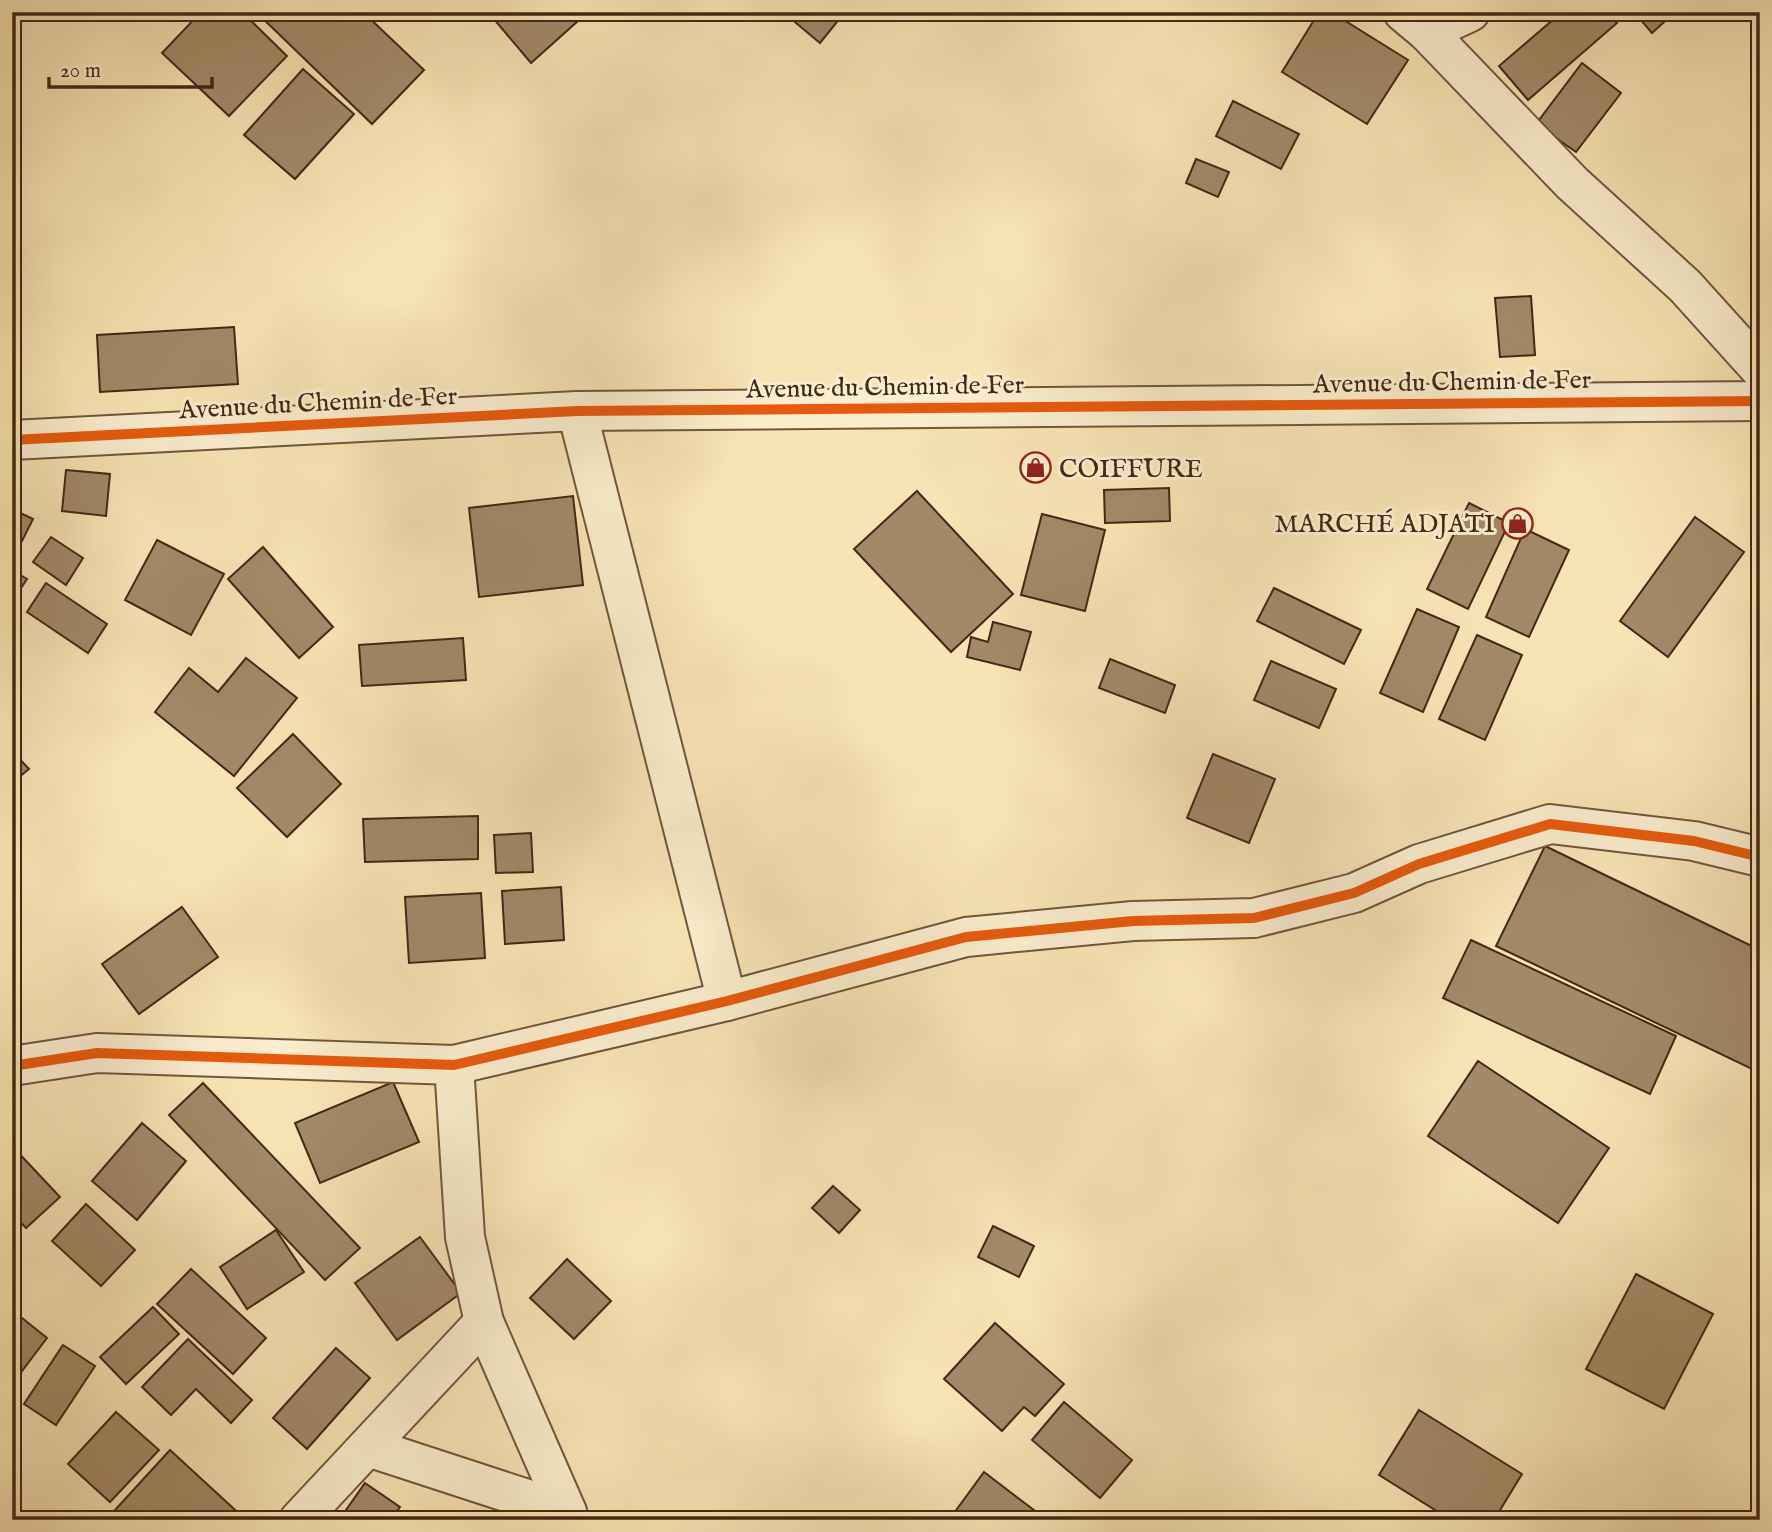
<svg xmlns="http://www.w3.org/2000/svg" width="1772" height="1532" font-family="'IM FELL English',serif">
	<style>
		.building { fill: #a18a67; stroke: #442816; stroke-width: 2 }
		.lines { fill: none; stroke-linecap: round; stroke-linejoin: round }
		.minor-casing { stroke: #70573d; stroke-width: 42 }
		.minor { stroke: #f9edcd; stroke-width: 38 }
		.cycleway-casing { stroke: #f9edcd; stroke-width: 15 }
		.cycleway { stroke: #e8590c; stroke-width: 10 }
		.labels { text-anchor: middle; stroke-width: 6; stroke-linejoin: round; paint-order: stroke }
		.street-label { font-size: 26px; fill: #442816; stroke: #f9edcd }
		.poi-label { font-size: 26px; fill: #442816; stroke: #f9edcd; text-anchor: start }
	</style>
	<rect width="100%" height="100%" fill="#f6e4b2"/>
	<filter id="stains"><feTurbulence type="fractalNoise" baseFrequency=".00286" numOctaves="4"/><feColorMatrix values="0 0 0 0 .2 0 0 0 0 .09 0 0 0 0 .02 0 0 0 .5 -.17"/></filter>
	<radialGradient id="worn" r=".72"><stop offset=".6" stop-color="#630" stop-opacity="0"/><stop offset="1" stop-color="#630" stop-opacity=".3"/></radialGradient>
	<!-- building -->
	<g class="building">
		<polygon points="201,12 242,12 287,56 229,116 162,53"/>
		<polygon points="256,12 363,12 424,70 372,124"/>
		<polygon points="488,12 588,12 531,63"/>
		<polygon points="783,12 845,12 820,43"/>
		<polygon points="1319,12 1331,12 1408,60 1367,124 1282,72"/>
		<polygon points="1562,12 1607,12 1617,23 1528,100 1499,66"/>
		<polygon points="1634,12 1675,12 1652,33"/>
		<polygon points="1582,63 1621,93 1576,152 1536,124"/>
		<polygon points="303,69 354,114 295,179 244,135"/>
		<polygon points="1233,101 1299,134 1281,169 1216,136"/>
		<polygon points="1196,159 1229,172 1218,197 1186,183"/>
		<polygon points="1531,296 1535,355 1500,357 1495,298"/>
		<polygon points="234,327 238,384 100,392 97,335"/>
		<polygon points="66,470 110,474 106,516 62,511"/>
		<polygon points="1169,488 1170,521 1105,523 1104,490"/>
		<polygon points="917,491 1013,594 951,652 854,549"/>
		<polygon points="573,496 583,585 479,597 469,508"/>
		<polygon points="1469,503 1509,523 1468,609 1427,589"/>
		<polygon points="12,509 33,519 18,549 12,547"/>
		<polygon points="1042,514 1105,530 1085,611 1021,595"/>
		<polygon points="1695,517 1744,552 1668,657 1620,621"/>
		<polygon points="1525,529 1569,550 1529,637 1486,617"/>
		<polygon points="51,537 83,558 66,585 33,562"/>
		<polygon points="157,540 224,574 191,635 125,600"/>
		<polygon points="263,547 333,627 299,658 228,579"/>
		<polygon points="12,570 27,579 12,602"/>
		<polygon points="46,583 107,624 88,653 27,612"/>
		<polygon points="1274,588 1361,630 1344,664 1257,621"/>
		<polygon points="1417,609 1459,627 1423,712 1380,693"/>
		<polygon points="993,622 1031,632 1020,670 967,657 971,637 988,642"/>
		<polygon points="1477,635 1522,655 1485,740 1439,719"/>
		<polygon points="463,638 466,680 362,686 359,645"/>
		<polygon points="246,658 297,698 234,776 155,712 189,668 218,692"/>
		<polygon points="1110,659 1175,685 1165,713 1099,688"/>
		<polygon points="1271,661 1336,689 1319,728 1254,700"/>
		<polygon points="293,734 341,784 287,837 237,788"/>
		<polygon points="12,751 29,769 12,783"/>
		<polygon points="1213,754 1275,779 1249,843 1187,818"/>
		<polygon points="478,816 478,859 365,862 363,819"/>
		<polygon points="531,833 533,872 496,873 494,835"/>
		<polygon points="1545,846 1760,950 1760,1059 1754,1070 1496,946"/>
		<polygon points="561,887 564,940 505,944 502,891"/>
		<polygon points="481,893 485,958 409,963 405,897"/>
		<polygon points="182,907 218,957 139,1014 102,964"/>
		<polygon points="1471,940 1676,1036 1650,1094 1443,998"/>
		<polygon points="1478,1061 1609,1148 1558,1223 1428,1136"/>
		<polygon points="393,1082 419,1142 320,1183 295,1123"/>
		<polygon points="203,1083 360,1248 325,1280 169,1115"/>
		<polygon points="142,1123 186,1161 137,1220 92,1181"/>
		<polygon points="12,1146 60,1197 26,1228 12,1213"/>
		<polygon points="833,1186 860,1210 839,1233 812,1208"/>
		<polygon points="86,1204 135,1250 101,1286 52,1241"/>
		<polygon points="993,1226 1034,1246 1019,1277 978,1257"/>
		<polygon points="276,1230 304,1272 247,1309 220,1267"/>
		<polygon points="420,1237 461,1293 397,1340 355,1283"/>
		<polygon points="567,1259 611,1301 574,1339 530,1298"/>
		<polygon points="191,1269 266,1338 233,1374 157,1304"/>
		<polygon points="1636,1274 1713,1314 1664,1409 1586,1369"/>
		<polygon points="153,1307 179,1334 126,1384 100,1357"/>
		<polygon points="12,1310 47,1338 22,1371 12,1363"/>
		<polygon points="995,1323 1064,1384 1035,1416 1024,1407 1002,1431 944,1379"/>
		<polygon points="188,1339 252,1400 231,1423 196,1389 171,1415 142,1387"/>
		<polygon points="63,1345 95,1366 56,1425 24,1404"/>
		<polygon points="336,1348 370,1378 307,1449 273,1418"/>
		<polygon points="1064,1402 1132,1460 1100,1498 1032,1440"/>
		<polygon points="1419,1410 1522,1474 1494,1520 1451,1520 1379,1475"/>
		<polygon points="116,1412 159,1450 110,1502 68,1464"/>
		<polygon points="170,1450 245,1519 126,1520 115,1510"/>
		<polygon points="984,1472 1039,1514 1034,1520 949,1520"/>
		<polygon points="365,1483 400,1507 391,1520 339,1520"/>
	</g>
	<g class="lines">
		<defs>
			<g id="minor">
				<polyline points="1403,12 1427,32 1572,183 1685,286 1760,369"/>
				<polyline points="1427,32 1470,12"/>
				<polyline points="577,411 727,1001"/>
				<polyline points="12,440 577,411 1760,401"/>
				<polyline points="454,1065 465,1237 484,1322 567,1512 567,1520"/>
				<polyline points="12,1066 97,1053 454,1065 727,1001 966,937 1133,921 1254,918 1354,893 1419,864 1550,824 1694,841 1760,857"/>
				<polyline points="368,1447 567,1512"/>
				<polyline points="299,1520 484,1322"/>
			</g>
		</defs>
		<!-- minor casing -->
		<use href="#minor" class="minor-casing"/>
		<!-- minor -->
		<use href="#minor" class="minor"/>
		<defs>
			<g id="cycleway">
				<polyline points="12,440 577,411 1760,401"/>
				<polyline points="12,1066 97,1053 454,1065 727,1001 966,937 1133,921 1254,918 1354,893 1419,864 1550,824 1694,841 1760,857"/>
			</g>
		</defs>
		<!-- cycleway casing -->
		<use href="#cycleway" class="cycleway-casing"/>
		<!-- cycleway -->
		<use href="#cycleway" class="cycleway"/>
	</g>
	<!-- icons -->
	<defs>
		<symbol id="shop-ring" viewBox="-11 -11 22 22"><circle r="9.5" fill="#f9edcd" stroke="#8f2418" stroke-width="1.5"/><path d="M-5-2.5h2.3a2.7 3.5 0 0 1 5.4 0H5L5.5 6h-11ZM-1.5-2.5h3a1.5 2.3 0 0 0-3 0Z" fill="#8f2418"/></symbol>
	</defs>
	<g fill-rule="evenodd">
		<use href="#shop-ring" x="1018" y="450" width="35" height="35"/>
		<use href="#shop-ring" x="1500" y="506" width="35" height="35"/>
	</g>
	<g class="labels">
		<!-- street labels -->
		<g class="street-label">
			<text transform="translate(1452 381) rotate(-1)" y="9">Avenue du Chemin de Fer</text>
			<text transform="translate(885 386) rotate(-1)" y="9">Avenue du Chemin de Fer</text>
			<text transform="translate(318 402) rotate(-3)" y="9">Avenue du Chemin de Fer</text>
		</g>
		<!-- poi labels -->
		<g class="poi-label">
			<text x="1059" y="477">COIFFURE</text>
			<text x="1495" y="532" text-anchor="end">MARCHÉ ADJATI</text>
		</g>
	</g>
	<!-- margin -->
	<rect width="1772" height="1532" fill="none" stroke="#f6e4b2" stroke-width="42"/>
	<rect x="14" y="14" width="1744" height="1504" fill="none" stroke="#442816" stroke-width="3.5"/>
	<rect x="21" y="21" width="1730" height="1490" fill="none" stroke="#442816" stroke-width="2"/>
	<!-- scale -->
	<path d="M49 77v10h163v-10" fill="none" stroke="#442816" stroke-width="3.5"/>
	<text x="60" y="77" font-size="21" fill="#442816" stroke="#f9edcd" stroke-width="5" paint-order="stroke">20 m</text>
	<rect width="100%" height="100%" filter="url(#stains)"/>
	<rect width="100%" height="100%" fill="url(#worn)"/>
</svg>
